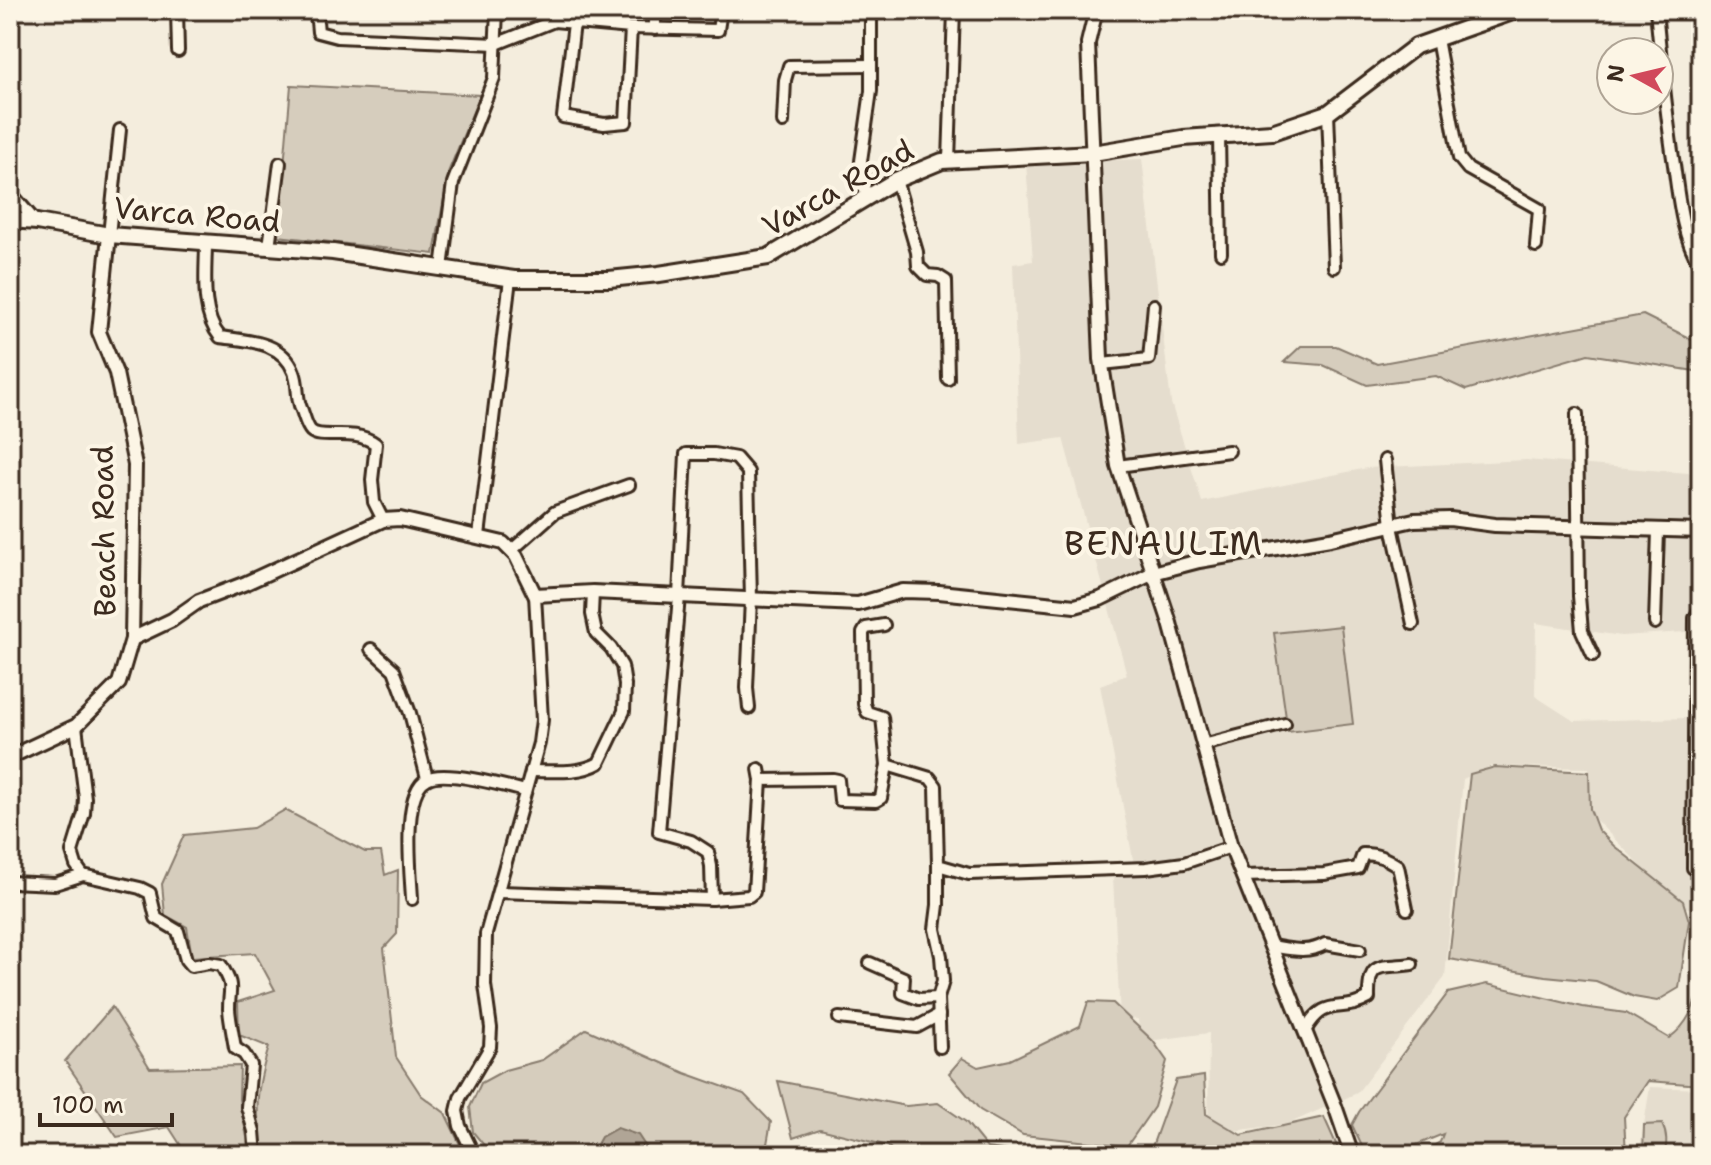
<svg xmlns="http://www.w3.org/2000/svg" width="1711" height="1165" font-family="'Shantell Sans',sans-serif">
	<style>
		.built { fill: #e5ddce }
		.green { fill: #d6cdbd; stroke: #887c6e; stroke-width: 2 }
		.water { fill: #b0a596; stroke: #817466; stroke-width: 2 }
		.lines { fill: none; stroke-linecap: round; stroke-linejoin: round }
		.minor-casing { stroke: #3b2a1e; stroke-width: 16 }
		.tertiary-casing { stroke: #3b2a1e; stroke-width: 18 }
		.secondary-casing { stroke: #3b2a1e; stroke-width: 20 }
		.minor { stroke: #fcf5e5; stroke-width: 10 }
		.tertiary { stroke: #fcf5e5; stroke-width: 12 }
		.secondary { stroke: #fcf5e5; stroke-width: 14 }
		.labels { text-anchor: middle; stroke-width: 8; stroke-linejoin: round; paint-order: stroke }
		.street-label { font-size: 30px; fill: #3b2a1e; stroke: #fcf5e5 }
		.quarter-label { font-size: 34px; letter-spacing: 2px; fill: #3b2a1e; stroke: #fcf5e5 }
	</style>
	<rect width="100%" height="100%" fill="#f4eddd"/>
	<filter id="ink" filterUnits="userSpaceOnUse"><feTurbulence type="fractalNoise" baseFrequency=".0125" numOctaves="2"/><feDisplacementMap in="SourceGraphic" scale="16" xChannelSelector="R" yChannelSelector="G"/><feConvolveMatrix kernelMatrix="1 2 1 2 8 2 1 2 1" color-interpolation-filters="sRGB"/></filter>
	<g filter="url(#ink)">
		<!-- built -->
		<g class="built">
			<polygon points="1142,159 1171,403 1202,502 1367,468 1526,460 1701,474 1701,631 1621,636 1536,623 1535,696 1574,721 1689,718 1694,908 1682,908 1591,815 1589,768 1491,766 1463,779 1445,977 1357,1093 1288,1124 1208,1134 1209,1033 1140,1042 1138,1019 1120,1018 1113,878 1136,875 1100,685 1127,675 1063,438 1019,444 1013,264 1033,261 1026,163"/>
			<polygon points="1650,1087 1701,1089 1701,1155 1639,1155"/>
		</g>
		<!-- green -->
		<g class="green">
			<polygon points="291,85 480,95 449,170 434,254 278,236"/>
			<polygon points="1643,315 1695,341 1701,340 1701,372 1588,354 1466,390 1436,376 1367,385 1323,365 1284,362 1301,346 1336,346 1377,364"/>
			<polygon points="1341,626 1353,724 1288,732 1274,633"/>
			<polygon points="1495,767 1589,772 1590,809 1598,830 1614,846 1683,901 1689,921 1679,988 1657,1001 1634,997 1596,981 1545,976 1449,959 1470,774"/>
			<path d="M285 810 365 852H381L385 875 398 870 397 934 384 948 396 1057 421 1095 445 1113 465 1155H263C255 1108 255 1093 269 1047L239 1035 238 1002 275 990 255 953 192 957 187 927 165 915 162 884 184 835 253 828Z"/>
			<path d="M1701 982V1085L1648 1081 1624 1117 1626 1155H1562L1564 1149 1559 1155H1418L1440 1142 1443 1134 1392 1155H1366L1352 1125 1359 1112 1448 993 1487 984 1583 1007 1626 1013 1669 1038C1689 1024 1695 1005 1701 982Z"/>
			<polygon points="1088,1002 1113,1003 1153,1041 1167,1061 1154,1107 1127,1146 1023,1135 980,1110 949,1073 962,1058 978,1067 1010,1060 1080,1026"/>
			<polygon points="112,1007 150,1068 240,1066 239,1099 247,1137 248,1155 187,1155 169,1127 117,1137 65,1061"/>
			<polygon points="586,1029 685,1073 744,1094 771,1122 765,1155 492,1155 473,1132 470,1107 481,1083 505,1070 542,1060"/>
			<polygon points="1204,1076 1206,1114 1241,1135 1324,1117 1341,1155 1149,1155 1176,1080"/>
			<polygon points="778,1081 906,1106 938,1103 966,1122 987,1148 1041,1155 896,1155 888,1146 820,1129 793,1138"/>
			<path d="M1662 1124C1667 1134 1668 1146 1663 1155H1643L1644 1125Z"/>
		</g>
		<!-- water -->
		<polygon class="water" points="617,1128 638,1135 651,1155 591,1155 601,1137"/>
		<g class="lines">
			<defs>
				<g id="minor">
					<polyline points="177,10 178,51"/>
					<polyline points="316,10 318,32 337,37 496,44 554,21"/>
					<polyline points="555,10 554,21 631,28 626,122 604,124 563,117 574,23"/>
					<polyline points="1474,10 1477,25"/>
					<path d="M1656 10C1661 62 1666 113 1674 165 1679 200 1682 237 1701 267"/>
					<polyline points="631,28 718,30 721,10"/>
					<polyline points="655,29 655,10"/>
					<polyline points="1437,39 1459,158 1468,169 1539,209 1536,246"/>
					<polyline points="1328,113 1334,267"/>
					<polyline points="783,122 785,80 789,66 871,65"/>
					<polyline points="1219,136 1221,253"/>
					<polyline points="949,161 954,10"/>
					<polyline points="896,180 917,252 918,266 927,275 938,276 946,281 948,379"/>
					<polyline points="10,192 36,222"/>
					<polyline points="866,198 861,161 871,91 871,10"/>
					<polyline points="109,235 120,130"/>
					<path d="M206 242C206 272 200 313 220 337 248 341 282 341 294 372 299 384 296 397 301 408 304 415 306 426 311 431 322 441 353 427 376 444L372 480 374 502 383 520"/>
					<polyline points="269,247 280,163"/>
					<polyline points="442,268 453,183 494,78 497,10"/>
					<polyline points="1102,364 1149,359 1154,305"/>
					<polyline points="1577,414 1579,596 1582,631 1593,655"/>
					<polyline points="1385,460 1392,526 1413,624"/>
					<polyline points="1118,466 1229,451"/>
					<polyline points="479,536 510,279"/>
					<polyline points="511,551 555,512 629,485"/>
					<polyline points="1655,623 1658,531"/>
					<polyline points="884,625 866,628 863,633 864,704 867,712 882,717 887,765 930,778 936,786 938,865 969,874 1146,868 1184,863 1231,847"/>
					<polyline points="371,649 394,670 410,713 427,778"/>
					<path d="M76 726 85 798 84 813 72 852 76 865 83 875 140 888 150 893 156 918 178 931 186 960 191 966 209 963 221 965C235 988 229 986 229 1009 230 1022 233 1035 235 1048L244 1054 251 1065 247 1107 254 1131 256 1155"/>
					<polyline points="1203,745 1285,724"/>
					<path d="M531 771C553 771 580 774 599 763L624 711 625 685 622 666 611 648 596 633 592 614 593 592"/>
					<polyline points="761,780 833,779 838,780 840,800 876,801 881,798 887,765"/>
					<polyline points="938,865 938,905 935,929 941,956 943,981 938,998 940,1047"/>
					<polyline points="1693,868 1695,618 1701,607"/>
					<path d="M1242 876 1324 874 1358 868 1363 854C1377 854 1386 858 1398 866L1407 909"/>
					<polyline points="10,882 55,884 83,875"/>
					<polyline points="499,892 712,899 711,866 708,852 691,841 659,832 679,596 686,454 714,454 736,458 748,472 751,599 747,688 749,708"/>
					<path d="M412 899C411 874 401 793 427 779 443 769 506 786 525 791"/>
					<polyline points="712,899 749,896 754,892 761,780 759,769"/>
					<path d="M1271 946C1290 949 1308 954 1325 944L1360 950"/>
					<polyline points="870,963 904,978 903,993 919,999 938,998"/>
					<polyline points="839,1018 917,1027 939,1015"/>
					<path d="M1305 1031C1326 994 1340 1015 1369 998 1368 958 1382 969 1412 964"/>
					<polyline points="474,1155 460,1126 457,1111 460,1098 490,1047 491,1028 485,985 486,934 539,743 542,720 535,595"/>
				</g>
				<g id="tertiary">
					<polyline points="1096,10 1088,43 1101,359 1118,466 1170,623 1231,847 1335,1106 1352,1155"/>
					<polyline points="132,639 172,620 199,601 246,583 383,520 400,519 503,543 516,556 535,595 593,592 858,604 903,591 939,592 1075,606 1100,599 1153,573 1199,561 1330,539 1414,520 1450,519 1495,525 1701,531"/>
					<polyline points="10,757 76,726 119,683 132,639 135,465 116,373 99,332 109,235"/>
				</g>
				<polyline id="secondary" points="10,220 37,222 109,235 333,252 514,279 609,279 659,274 768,257 896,180 942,161 1093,153 1183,138 1272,132 1328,113 1416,46 1518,10"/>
			</defs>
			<!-- minor casing -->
			<use href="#minor" class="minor-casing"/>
			<!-- tertiary casing -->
			<use href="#tertiary" class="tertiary-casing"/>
			<!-- secondary casing -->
			<use href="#secondary" class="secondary-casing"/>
			<!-- minor -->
			<use href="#minor" class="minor"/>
			<!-- tertiary -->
			<use href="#tertiary" class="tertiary"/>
			<!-- secondary -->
			<use href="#secondary" class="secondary"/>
		</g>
	</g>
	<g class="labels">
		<!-- street labels -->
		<g class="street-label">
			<text transform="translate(838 188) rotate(-29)" y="10">Varca Road</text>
			<text transform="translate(197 215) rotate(5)" y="10">Varca Road</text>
			<text transform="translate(104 531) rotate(-91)" y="10">Beach Road</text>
		</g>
		<!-- quarter labels -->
		<g class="quarter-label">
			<text x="1164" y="555">BENAULIM</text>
		</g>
	</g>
	<!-- margin -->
	<rect width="1711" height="1165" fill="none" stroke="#fcf5e5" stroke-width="40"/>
	<rect x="20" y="20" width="1671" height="1125" fill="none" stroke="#3b2a1e" stroke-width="3" filter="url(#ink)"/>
	<!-- north arrow -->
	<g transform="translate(1635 76) rotate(278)"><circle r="38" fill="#fcf5e5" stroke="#afa495" stroke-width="2"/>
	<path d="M0-6L14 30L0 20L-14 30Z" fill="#d1495b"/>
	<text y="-12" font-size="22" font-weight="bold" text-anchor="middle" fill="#3b2a1e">N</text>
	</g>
	<!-- scale -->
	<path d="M40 1113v12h132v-12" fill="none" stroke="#3b2a1e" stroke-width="4"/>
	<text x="52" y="1113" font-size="24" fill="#3b2a1e" stroke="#fcf5e5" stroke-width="6" paint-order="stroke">100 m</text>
</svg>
